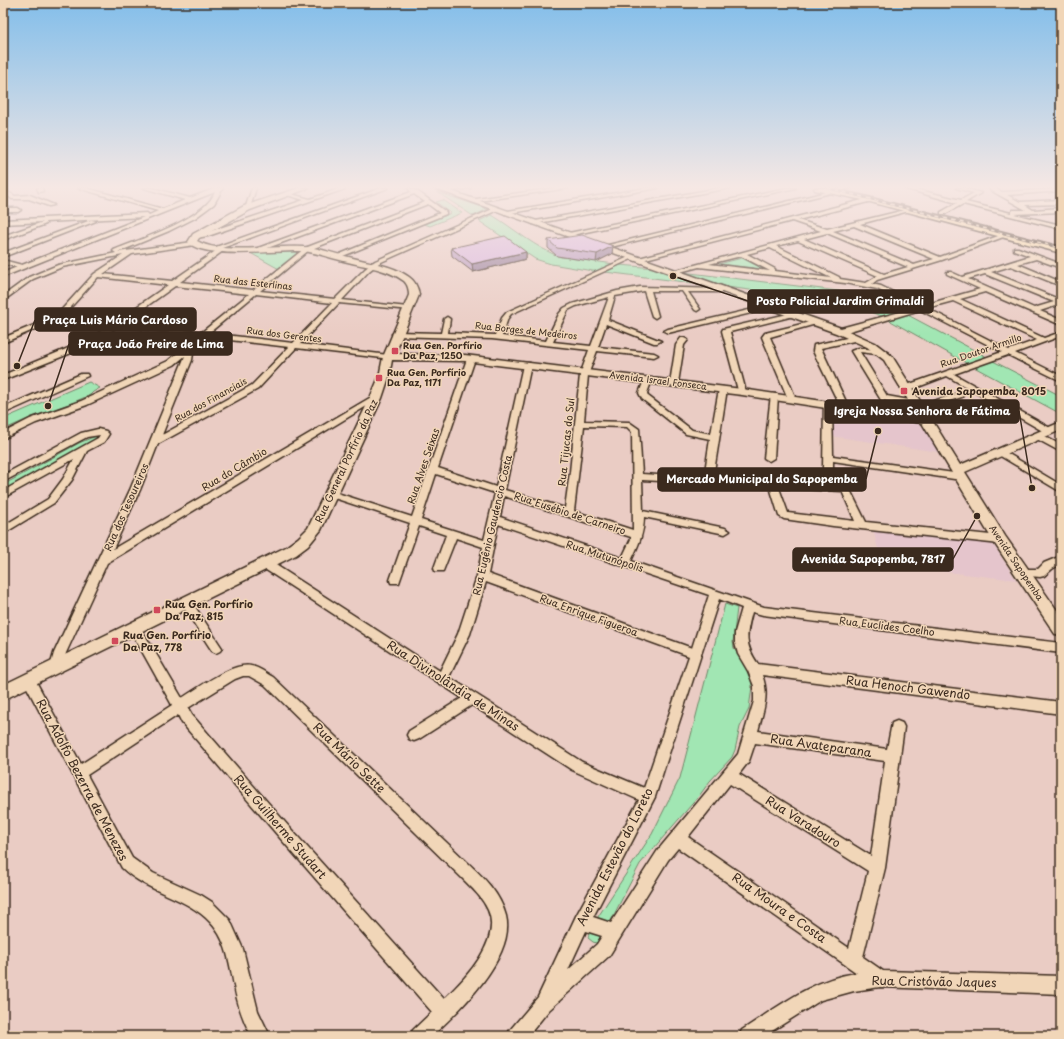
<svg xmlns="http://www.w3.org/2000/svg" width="1064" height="1039" font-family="'Playpen Sans',sans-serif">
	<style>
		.built { fill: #e5c5cc }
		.green { fill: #a1e6b3; stroke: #6e8868 }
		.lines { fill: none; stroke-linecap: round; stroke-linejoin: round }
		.street-casing { stroke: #3b2a1e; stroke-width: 3 }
		.secondary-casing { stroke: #3b2a1e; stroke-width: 3 }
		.primary-casing { stroke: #3b2a1e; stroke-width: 3 }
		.street { fill: #f1d6b8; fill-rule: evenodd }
		.secondary { fill: #f1d6b8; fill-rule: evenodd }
		.primary { fill: #fbddab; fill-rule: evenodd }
		.rail-casing { stroke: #3b2a1e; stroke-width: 2.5 }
		.rail { stroke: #f1d6b8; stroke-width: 1.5; stroke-dasharray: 4; stroke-linecap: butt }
		.wall { fill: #bb9cc0; stroke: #3b2a1e }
		.shaded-wall { fill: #997f9c; stroke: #3b2a1e }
		.building { fill: #dab5df; stroke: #3b2a1e }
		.poi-dot { fill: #d1495b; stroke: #f1d6b8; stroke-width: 1.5 }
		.labels { text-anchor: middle; stroke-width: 3; stroke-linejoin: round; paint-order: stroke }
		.far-street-label { font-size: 9px; fill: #3b2a1e; stroke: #f1d6b8 }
		.far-poi-label { font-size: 9px; font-weight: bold; fill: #3b2a1e; stroke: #f1d6b8; text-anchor: start }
		.poi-label { font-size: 10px; font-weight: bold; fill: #3b2a1e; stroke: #f1d6b8; text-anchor: start }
		.street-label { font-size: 10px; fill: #3b2a1e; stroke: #f1d6b8 }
		.near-street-label { font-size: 12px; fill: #3b2a1e; stroke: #f1d6b8 }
		.leader { fill: none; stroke: #3b2a1e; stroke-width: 1.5 }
		.callout-dot { fill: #3b2a1e; stroke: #f1d6b8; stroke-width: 1.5 }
		.callout { fill: #3b2a1e; stroke: #3b2a1e; stroke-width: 1.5 }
		.callout-label { font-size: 11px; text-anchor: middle; font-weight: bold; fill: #fff }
	</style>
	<rect width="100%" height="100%" fill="#eaccc4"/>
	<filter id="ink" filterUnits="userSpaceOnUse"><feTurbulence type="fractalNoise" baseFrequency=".025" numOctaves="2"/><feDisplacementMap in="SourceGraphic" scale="8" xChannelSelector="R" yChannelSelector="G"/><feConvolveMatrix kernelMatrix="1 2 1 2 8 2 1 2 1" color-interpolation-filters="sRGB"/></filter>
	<g filter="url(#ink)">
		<!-- built -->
		<g class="built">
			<polygon points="831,410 838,410 916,422 921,425 939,452 831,436"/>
			<polygon points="873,529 993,544 1016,580 886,565 878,549"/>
		</g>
		<!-- green -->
		<g class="green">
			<polygon points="437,192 488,209 473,216"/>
			<polygon points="443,200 462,213 430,226 424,224 451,213 436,202"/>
			<path d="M492 215C515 229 535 248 561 257L615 264 599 272 551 264 535 259 479 221Z"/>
			<polygon points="243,249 307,249 281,270"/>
			<polygon points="742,258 763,269 719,264"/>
			<polygon points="620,265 655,268 693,283 605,272"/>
			<polygon points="682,272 847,292 862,296 865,295 901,311 881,316 846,303 727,287"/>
			<polygon points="906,314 987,357 968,364 887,319"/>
			<polygon points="993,361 1061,396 1061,414 974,367"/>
			<polygon points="89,382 100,388 93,392 90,395 74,402 32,417 3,430 3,419"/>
			<polygon points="98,435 104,437 82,454 3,499 3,485 79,443"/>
			<polygon points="725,604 737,608 733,642 734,648 750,675 752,686 749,709 740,727 735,750 732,757 710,781 699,796 640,864 602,938 596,943 593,942 588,938 590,929 652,834 680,778"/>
		</g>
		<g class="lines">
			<defs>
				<g id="street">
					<polygon points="37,188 42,188 43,191 39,192"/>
					<path d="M78 188H86L163 209 185 200 144 188H152L190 198 216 188H223L214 204 195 218 169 231 118 252 193 242 196 244 195 245 132 254 103 274 172 281 217 250H213V248L381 188H388L222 248 224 250 223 251 180 282 253 290 305 248 425 202 414 194 262 250H258V248L411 192 408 188 417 191 446 212V214L338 258 333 257 440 213 428 204 309 250 260 291 335 299 365 269 375 261 495 208 500 209 379 263 369 271 342 300 408 307 411 309 410 310 339 303 300 344 388 355H391V359L296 348 258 389 158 444 140 490 113 549 373 396H376L380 398 107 563 66 653 60 671 56 672 52 671 50 667 54 653 130 490 185 356 174 365 87 405 36 423 3 439V433L30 419 81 401 168 361 198 336 118 326 94 344 3 380V375L88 340 110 325 59 319 3 343V338L56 316 94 274 123 255 62 267 33 279 3 301V296L29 277 58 265 116 253 113 251 114 250C140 239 205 219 215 192L3 277V273L17 267 3 264V260L22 265 144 217 45 222 46 224 3 240V236L43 222 3 224V220L147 213 149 215 158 211ZM98 277 168 285 115 322 63 316ZM175 286 249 294 202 332 123 323ZM256 294 332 303 293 343 209 333ZM205 337 289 347 252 385 162 435 192 360 194 347Z"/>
					<polygon points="252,188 256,188 250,208 245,209"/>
					<polygon points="341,188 348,188 208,236 196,238 193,236 205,233 304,200 287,195 287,193 310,199"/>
					<polygon points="454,188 471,188 450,191 448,190"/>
					<polygon points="555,188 569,188 472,202 469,200"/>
					<polygon points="646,188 658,188 505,214 502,212"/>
					<polygon points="719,188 730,188 533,224 530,222"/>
					<polygon points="786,188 796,188 567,236 564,234"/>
					<polygon points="843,188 851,188 603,249 600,247"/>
					<polygon points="903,188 911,188 961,200 974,193 956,188 964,188 981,193 966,202 1011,213 1013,210 1026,210 990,190 990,188 994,188 1002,192 1061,189 1061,191 1007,195 1020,202 1061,200 1061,204 1025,205 1033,210 1061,208 1061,212 1014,214 1061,225 1061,229 963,204 945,214 941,214 941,212 957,203"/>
					<polygon points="3,189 15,196 30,195 54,205 49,206 29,199 12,199 3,192"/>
					<path d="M870 198 873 200 872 201 798 220 827 229 909 209V211L860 224 940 257 1001 235 1006 236 942 260 877 280 872 284 881 286 921 306 980 289 947 274V272H951L962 277 1030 256 1014 250V248H1018L1061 264V268L1036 259 1018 264 1061 282V286L1011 266 991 272 1061 300V304L1040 311 1061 320V325L985 292 960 299 1044 338 1061 332V336L1015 353 1061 376V381L1008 355 954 374 1052 429 1053 431 1052 433H1046L947 376 910 390H904V386L1002 352 920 310 843 333H837V329L915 308 877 289 845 283 699 267 672 274 669 272 821 231 792 221 638 261 635 259ZM854 226 934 259 914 265 833 231ZM827 233 908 267 884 274 804 239ZM798 241 878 276 866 283 840 279 839 277 776 246ZM770 248 831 278 775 271V269L747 254ZM741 256 770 271 709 264ZM985 274 1054 302 1034 308 968 279ZM953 301 1037 340 1009 350 927 308Z"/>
					<polygon points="3,208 18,208 21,210 18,212 3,212"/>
					<polygon points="91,220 96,221 3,257 3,253"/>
					<path d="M631 256 636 257 511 314 508 318 502 336 546 341 559 314 564 308 572 304 617 291 640 287 725 289 726 290 723 292H688L700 309 697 311 695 310 682 291H651L658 316 655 318 652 316 644 291 615 296 608 320 661 341 657 343H654L606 324 598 347 654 353 658 355 654 357 597 351 588 375 584 421 629 422 639 429 642 474 704 478 710 439 686 434 642 399 639 393 645 378H648L652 380 647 393 648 396 692 430 711 434 719 389 723 387 727 389 713 478 828 484 823 468 824 404 828 402 832 404 833 456 961 474 966 477 961 480 833 461V468L838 485 848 486 866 522 1000 536 1004 537 1005 540 1004 543 1000 544 833 526 784 519 779 516 770 487 642 480 643 511 725 528 730 531 725 534 644 517C644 534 638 546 631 561L764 607 1061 643V653L763 615 752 612C746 635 744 644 758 664L1061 702V714L762 675C770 695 763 711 758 731L887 749 892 723 897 721 902 723 904 727 885 868 863 957 883 971 1061 976V994L880 987 854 991 821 1000 764 1036H739L742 1030C778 1007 814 978 857 973L678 848 668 860 609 956 549 1010 528 1036H507L510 1030 538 997 576 916 639 800 572 770 472 705 419 739 414 741 409 739 407 735 409 731 462 698 260 566 259 563 260 560H268L440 671 458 634 477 576 483 547 456 538 443 571H435L434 568 446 535 419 526 400 580 399 583H391L390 580 410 523 328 496 326 494 331 491 412 517 467 359 471 357 475 359 438 468 496 487 523 365 527 363H530L531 365 505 490 565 508 570 472 580 375 589 350 492 339 396 336 392 334 396 332 441 333 444 319 447 317 450 319 448 333 495 335 502 318 507 312ZM609 297 591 346 553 342 568 310 576 306ZM584 426 627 427 632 432 633 530 574 511ZM436 474 495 493 484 540 421 520ZM779 488 842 491 855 521 788 513ZM504 496 631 537V539L622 558 500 517ZM498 524 709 595 692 648 488 574ZM486 582 689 656 644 788 582 762 449 677 470 634ZM719 599 742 608 735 632V643L738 654 748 671 754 686V701L738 754 658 850 611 923 593 917 655 797ZM755 743 885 761 871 856 739 774 749 761ZM730 784 868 871 849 948 688 837ZM586 931 602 936 597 944 568 970Z"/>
					<polygon points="814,296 817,298 816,299 785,313 780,312"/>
					<polygon points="770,305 772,306 772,308 668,333 664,331 668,329"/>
					<polygon points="792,313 794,314 794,316 730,332 746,392 745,394 739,394 722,331 723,329"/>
					<polygon points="814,321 816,322 816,324 770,337 796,399 792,401 789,401 762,337 765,333"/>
					<polygon points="856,336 860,338 859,340 821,348 848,406 844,408 840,406 813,351 814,345"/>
					<polygon points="681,338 684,338 688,340 684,345 678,383 674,385 670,383 676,345"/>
					<polygon points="859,348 884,351 888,353 884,355 860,352 887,396 920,402 921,405 959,393 963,395 962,397 919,410 916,410 916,406 881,400 851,351"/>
					<polygon points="81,374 87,374 88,376 3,414 3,408"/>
					<polygon points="771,394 777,394 778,396 774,458 769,461 764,458"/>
					<polygon points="98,429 106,431 109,434 104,442 87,451 72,480 54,503 3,534 3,526 48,499 63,479 74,459 3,498 3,491 98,438 100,435 87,437 3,482 3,475 81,433"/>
					<polygon points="1038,433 1061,445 1061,452 1035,438 1034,436"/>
					<polygon points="1000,449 1061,485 1061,492 997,454 996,452"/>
					<polygon points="1061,556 1061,564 1052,569 1044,576 1040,577 1018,575 1017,572 1018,569 1038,569 1044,563"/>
					<polygon points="186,598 190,599 220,645 222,648 220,651 216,653 212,651 182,605 180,602 182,599"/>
					<path d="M135 623 139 625 182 698C199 688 232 662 251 666 259 667 267 674 273 677L467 862C483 877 500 893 506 916 516 957 459 1011 432 1036H410L413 1030 432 1012 280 838 182 723 178 715 87 775 132 858 153 873 201 895 212 902 230 920 243 949 258 1011 270 1036H251L250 1033C244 1022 240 1011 237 999 230 972 230 943 210 922 187 897 148 893 122 868L23 680 25 676 29 675 33 676 81 764 172 705 129 628 131 625ZM243 676H249L265 685 462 878C472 888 482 897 488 910 502 941 465 979 444 999L290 828 192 715 188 708 235 679Z"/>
				</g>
				<path id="secondary" d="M299 188H309L250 210 199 238 197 241C220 255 274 245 303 247 317 247 331 253 345 256 365 262 391 264 409 277 415 281 418 288 419 295L395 354 465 355 742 389 917 415 884 360 867 347 836 333 433 188H443L844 329 875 343 892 356 960 465 1061 422V430L965 472 1005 536 1061 616V635L1055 634 995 544 922 423 742 395 465 361 392 360 389 377 382 398 321 530 308 546 296 555 3 700V685L286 547 298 538 308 528 370 398 379 377 383 357 409 295C409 290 408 285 404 281 387 268 360 266 340 260 327 257 315 252 302 251 277 250 204 260 188 242L193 234 244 206Z"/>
				<polygon id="primary" points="814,188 829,188 864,196 1061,247 1061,253 863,200 815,190"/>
			</defs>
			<!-- street casing -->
			<use href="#street" class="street-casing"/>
			<!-- secondary casing -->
			<use href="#secondary" class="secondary-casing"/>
			<!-- primary casing -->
			<use href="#primary" class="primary-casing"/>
			<!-- street -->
			<use href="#street" class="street"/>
			<!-- secondary -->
			<use href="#secondary" class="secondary"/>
			<!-- primary -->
			<use href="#primary" class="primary"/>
			<defs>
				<polyline id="rail" points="828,188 1061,248"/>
			</defs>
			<!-- rail casing -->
			<use href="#rail" class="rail-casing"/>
			<!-- rail -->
			<use href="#rail" class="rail"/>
		</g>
		<!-- wall -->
		<g class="wall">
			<polygon points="548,240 612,254 596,262 557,256 548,248"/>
			<polygon points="451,248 526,252 526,259 473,272 452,256"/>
		</g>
		<!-- shaded-wall -->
		<g class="shaded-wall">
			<polygon points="613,246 612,254 596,262 597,254"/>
			<polygon points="526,252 526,259 473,272 472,264"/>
		</g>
		<!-- building -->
		<g class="building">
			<polygon points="582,235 613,246 597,254 557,248 548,240"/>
			<polygon points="505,236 526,252 472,264 451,248"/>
		</g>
	</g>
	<!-- sky -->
	<linearGradient id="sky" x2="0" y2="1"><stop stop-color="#83beea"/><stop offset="0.56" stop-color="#f6e8e4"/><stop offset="1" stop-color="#f6e8e4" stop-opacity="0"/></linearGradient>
	<rect width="1064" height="334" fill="url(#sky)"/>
	<!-- markers -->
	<g class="poi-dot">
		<rect x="391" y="347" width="8" height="8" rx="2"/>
		<rect x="375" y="374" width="8" height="8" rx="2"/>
		<rect x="900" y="387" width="8" height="8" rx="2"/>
		<rect x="153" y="606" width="8" height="8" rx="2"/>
		<rect x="111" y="637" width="8" height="8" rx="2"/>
	</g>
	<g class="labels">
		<!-- far-street labels -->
		<g class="far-street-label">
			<text transform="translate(253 283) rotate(6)" y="3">Rua das Esterlinas</text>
			<text transform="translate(526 331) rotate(6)" y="3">Rua Borges de Medeiros</text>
			<text transform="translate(284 335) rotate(7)" y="3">Rua dos Gerentes</text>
			<text transform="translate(981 351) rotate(-19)" y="3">Rua Doutor Armillo</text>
			<text transform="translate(658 381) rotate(7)" y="3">Avenida Israel Fonseca</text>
			<text transform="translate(211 400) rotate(-29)" y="3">Rua dos Financiais</text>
			<text transform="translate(1016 563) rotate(56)" y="3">Avenida Sapopemba</text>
		</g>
		<!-- far-poi labels -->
		<g class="far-poi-label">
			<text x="403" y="349">Rua Gen. Porfírio<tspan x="403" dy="10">Da Paz, 1250</tspan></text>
			<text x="387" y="376">Rua Gen. Porfírio<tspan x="387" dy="10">Da Paz, 1171</tspan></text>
		</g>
		<!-- poi labels -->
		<g class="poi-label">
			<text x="912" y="395">Avenida Sapopemba, 8015</text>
			<text x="165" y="608">Rua Gen. Porfírio<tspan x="165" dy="12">Da Paz, 815</tspan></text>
			<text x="123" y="639">Rua Gen. Porfírio<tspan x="123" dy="12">Da Paz, 778</tspan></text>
		</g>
		<!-- street labels -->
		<g class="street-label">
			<text transform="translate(566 442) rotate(-84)" y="4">Rua Tijucas do Sul</text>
			<text transform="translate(346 461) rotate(-65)" y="4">Rua General Porfírio da Paz</text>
			<text transform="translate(423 466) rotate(-71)" y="4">Rua Alves Seixas</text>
			<text transform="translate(234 469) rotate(-31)" y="4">Rua do Câmbio</text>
			<text transform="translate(126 507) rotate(-66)" y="4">Rua dos Tesoureiros</text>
			<text transform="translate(570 513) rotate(18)" y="4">Rua Eusébio de Carneiro</text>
			<text transform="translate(492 525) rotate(-77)" y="4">Rua Eugênio Gaudencio Costa</text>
			<text transform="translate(605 556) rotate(18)" y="4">Rua Mutunópolis</text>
			<text transform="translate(589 615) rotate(20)" y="4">Rua Enrique Figueroa</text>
			<text transform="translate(887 626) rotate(7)" y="4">Rua Euclides Coelho</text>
		</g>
		<!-- near-street labels -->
		<g class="near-street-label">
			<text transform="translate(453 686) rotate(33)" y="4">Rua Divinolândia de Minas</text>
			<text transform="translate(908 688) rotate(7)" y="4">Rua Henoch Gawendo</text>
			<text transform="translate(821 746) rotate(8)" y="4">Rua Avateparana</text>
			<text transform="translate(349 758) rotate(44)" y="4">Rua Mário Sette</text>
			<text transform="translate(82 780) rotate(62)" y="4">Rua Adolfo Bezerra de Menezes</text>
			<text transform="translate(803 822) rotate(32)" y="4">Rua Varadouro</text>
			<text transform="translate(280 827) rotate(49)" y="4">Rua Guilherme Studart</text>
			<text transform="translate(615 857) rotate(-63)" y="4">Avenida Estevão do Loreto</text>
			<text transform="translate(779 908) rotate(35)" y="4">Rua Moura e Costa</text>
			<text transform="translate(934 982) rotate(1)" y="4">Rua Cristóvão Jaques</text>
		</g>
	</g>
	<!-- callouts -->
	<path class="leader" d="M673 276L748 301M17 366L35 320M48 406L69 344M1032 488L1019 411M878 431L866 479M977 516L953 559"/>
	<g class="callout-dot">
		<circle cx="673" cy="276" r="4"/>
		<circle cx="17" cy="366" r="4"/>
		<circle cx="48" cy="406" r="4"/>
		<circle cx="1032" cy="488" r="4"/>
		<circle cx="878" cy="431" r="4"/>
		<circle cx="977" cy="516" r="4"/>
	</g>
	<g class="callout">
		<rect x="748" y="290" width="185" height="23" rx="4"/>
		<rect x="35" y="308" width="161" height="23" rx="4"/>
		<rect x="69" y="332" width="163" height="23" rx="4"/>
		<rect x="825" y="400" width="194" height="23" rx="4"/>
		<rect x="658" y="468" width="208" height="23" rx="4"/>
		<rect x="793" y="548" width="160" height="23" rx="4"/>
	</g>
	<g class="callout-label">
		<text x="840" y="305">Posto Policial Jardim Grimaldi</text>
		<text x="115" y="324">Praça Luis Mário Cardoso</text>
		<text x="151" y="348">Praça João Freire de Lima</text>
		<text x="922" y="415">Igreja Nossa Senhora de Fátima</text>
		<text x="762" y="483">Mercado Municipal do Sapopemba</text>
		<text x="873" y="563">Avenida Sapopemba, 7817</text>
	</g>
	<!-- margin -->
	<rect width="1064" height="1039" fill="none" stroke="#f1d6b8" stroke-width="16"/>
	<rect x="8" y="8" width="1048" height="1023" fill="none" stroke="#3b2a1e" stroke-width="1.5" filter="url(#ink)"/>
</svg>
